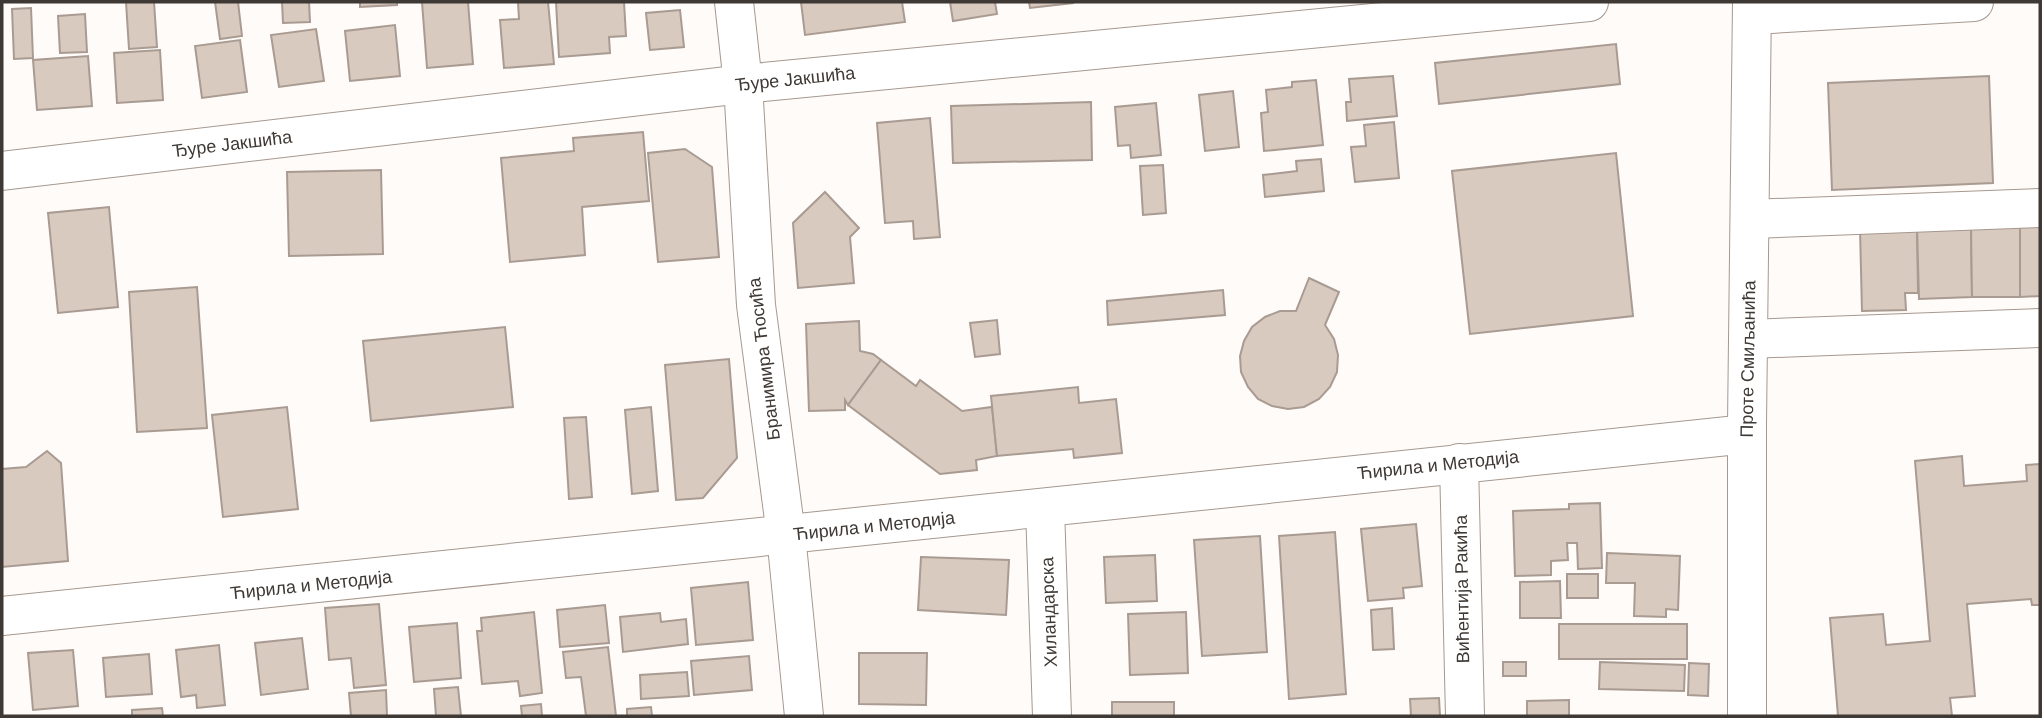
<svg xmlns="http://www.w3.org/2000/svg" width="2042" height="718" font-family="'DM Sans',sans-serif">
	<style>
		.building { fill: #d9cac0; stroke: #a99b91; stroke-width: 2 }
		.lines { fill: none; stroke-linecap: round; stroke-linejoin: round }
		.minor-casing { stroke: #a6988e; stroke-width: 40 }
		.tertiary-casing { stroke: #a6988e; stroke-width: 40 }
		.minor { stroke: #fff; stroke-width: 38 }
		.tertiary { stroke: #fff; stroke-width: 38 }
		.labels { text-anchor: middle; stroke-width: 5; stroke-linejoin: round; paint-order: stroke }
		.street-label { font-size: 18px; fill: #3f3935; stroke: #fff }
	</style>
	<rect width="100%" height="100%" fill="#fefbf9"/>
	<!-- building -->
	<g class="building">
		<polygon points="126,2 154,2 157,47 129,49"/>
		<polygon points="215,2 238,2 242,36 220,39"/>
		<polygon points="282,2 309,2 310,22 283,23"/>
		<polygon points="360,2 397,2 397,5 360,7"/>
		<polygon points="422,2 468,2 473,64 427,68"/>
		<polygon points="518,2 548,2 554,64 504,68 500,20 519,19"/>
		<polygon points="556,2 624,2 626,36 609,37 610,53 559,57"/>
		<polygon points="801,2 902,2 905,22 805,35"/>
		<polygon points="950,2 995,2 997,14 953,21"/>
		<polygon points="1029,2 1073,2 1073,3 1030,8"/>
		<polygon points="31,8 33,58 14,59 12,9"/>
		<polygon points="680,10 684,47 650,50 646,13"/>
		<polygon points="85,14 87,52 60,53 58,16"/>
		<polygon points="395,25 400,76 350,81 345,31"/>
		<polygon points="316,29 324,81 279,87 271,35"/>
		<polygon points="240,40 247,92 202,98 195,46"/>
		<polygon points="1616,44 1620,84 1439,104 1435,63"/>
		<polygon points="160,50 163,100 117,103 114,53"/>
		<polygon points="88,56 92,106 37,110 33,60"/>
		<polygon points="1393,76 1397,116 1347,121 1346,102 1351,102 1349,79"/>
		<polygon points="1989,76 1993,183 1832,190 1828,83"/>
		<polygon points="1316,80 1323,145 1264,151 1261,113 1268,112 1266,90 1292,87 1292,82"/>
		<polygon points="1233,91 1239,147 1205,151 1199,95"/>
		<polygon points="1091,102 1092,160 953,163 951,106"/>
		<polygon points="1156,103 1161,155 1131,158 1130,145 1118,146 1115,107"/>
		<polygon points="930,118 940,237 914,239 913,221 885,223 877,123"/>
		<polygon points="1394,122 1399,178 1355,182 1351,147 1366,146 1364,125"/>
		<polygon points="643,132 649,201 582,207 585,255 510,262 501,158 574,151 573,138"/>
		<polygon points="685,149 712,167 719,257 658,262 648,153"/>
		<polygon points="1616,153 1633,316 1470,334 1452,171"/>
		<polygon points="1321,159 1324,191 1265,197 1263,175 1297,171 1296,161"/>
		<polygon points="1163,165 1166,213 1143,215 1140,166"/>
		<polygon points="381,170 383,254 289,256 287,172"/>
		<polygon points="825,192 859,228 850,237 854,283 798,288 793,223"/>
		<polygon points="109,207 118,307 58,313 48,213"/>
		<polygon points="2040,221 2040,296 2020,297 2020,226"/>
		<polygon points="1917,226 1918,293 1905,293 1906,310 1862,311 1860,229"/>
		<polygon points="1917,226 1971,227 1972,297 1919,299"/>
		<polygon points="2020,226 2020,297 1972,297 1971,227"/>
		<polygon points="1309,278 1339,292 1325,325 1334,339 1338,355 1337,372 1330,387 1319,399 1304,407 1288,409 1272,406 1258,399 1248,387 1241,372 1240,356 1244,341 1252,327 1265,317 1280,311 1296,311"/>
		<polygon points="197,287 207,428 137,432 129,292"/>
		<polygon points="1223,290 1225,315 1108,325 1107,301"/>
		<polygon points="997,320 1000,354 975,357 970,323"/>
		<polygon points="859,321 860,351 873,354 881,360 848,405 845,400 845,410 809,411 806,324"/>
		<polygon points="505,327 513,407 371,421 363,341"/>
		<polygon points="729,359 737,458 703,498 676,500 665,365"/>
		<polygon points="881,360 916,386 920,380 962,411 992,407 997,456 976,460 977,470 940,474 848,405"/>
		<polygon points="1078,387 1079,403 1116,399 1122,453 1074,458 1073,449 997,456 991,396"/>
		<polygon points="287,407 298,509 223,517 212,415"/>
		<polygon points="651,407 658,491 632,494 625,410"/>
		<polygon points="586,417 592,497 569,499 564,418"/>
		<polygon points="47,451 61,463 68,561 2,567 2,469 26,467"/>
		<polygon points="1962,456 1964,486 2027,481 2026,465 2040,464 2040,605 2032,605 2031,599 1967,604 1975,696 1950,698 1952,716 1838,716 1830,618 1883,614 1886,645 1930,641 1915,461"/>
		<polygon points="1600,503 1602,568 1578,569 1577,543 1567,543 1568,560 1551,561 1551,575 1515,576 1513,511 1569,509 1569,504"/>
		<polygon points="1416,524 1422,586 1403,588 1404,598 1368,601 1361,529"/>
		<polygon points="1335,532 1346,694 1289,699 1279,536"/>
		<polygon points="1260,536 1267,652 1202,656 1194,540"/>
		<polygon points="1607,553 1680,556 1678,610 1666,609 1666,617 1634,616 1635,583 1606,583"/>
		<polygon points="1155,555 1157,601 1106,603 1104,557"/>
		<polygon points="921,557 1009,560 1006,615 918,610"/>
		<rect x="1567" y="574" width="31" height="24"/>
		<polygon points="1560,581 1561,618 1520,618 1520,582"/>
		<polygon points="748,582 753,640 696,645 691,588"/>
		<polygon points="379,604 386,685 354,688 351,658 329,660 325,608"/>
		<polygon points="605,605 609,643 560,647 557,610"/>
		<polygon points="1392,608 1394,649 1373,650 1371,610"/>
		<polygon points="534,612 542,693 520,696 518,681 482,684 477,631 482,631 481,618"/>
		<polygon points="1186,612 1188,673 1130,675 1128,614"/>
		<polygon points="660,613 661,622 686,619 688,644 623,652 620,617"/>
		<polygon points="457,623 461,678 414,682 409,627"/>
		<rect x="1559" y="624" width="128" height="35"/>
		<polygon points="302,638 308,689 261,695 255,643"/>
		<polygon points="219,645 225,705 197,708 196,695 181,697 176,650"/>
		<polygon points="608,647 616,716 586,716 581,677 566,678 563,652"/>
		<polygon points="73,650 78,706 33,710 28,653"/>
		<polygon points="859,653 927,653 926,705 859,704"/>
		<polygon points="149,654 152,694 106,697 103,658"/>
		<polygon points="749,656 752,690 694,695 691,661"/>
		<rect x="1503" y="662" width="23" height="14"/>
		<polygon points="1600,662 1685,665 1684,691 1599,689"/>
		<polygon points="1689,663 1709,664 1708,696 1688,695"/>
		<polygon points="687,672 689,696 641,699 640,675"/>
		<polygon points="458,687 461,716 436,716 434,689"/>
		<polygon points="386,690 387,716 351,716 349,693"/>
		<polygon points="1439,698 1440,716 1411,716 1410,699"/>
		<polygon points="1569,700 1569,716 1527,716 1527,701"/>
		<rect x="1112" y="702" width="62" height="14"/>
		<polygon points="541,704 542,716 522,716 521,706"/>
		<polygon points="651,707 652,716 627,716 627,709"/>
		<polygon points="162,708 163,716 132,716 132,710"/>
	</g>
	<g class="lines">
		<defs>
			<g id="minor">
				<polyline points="734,2 743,84 756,305 786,535 804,716"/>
				<polyline points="1753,15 1974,2"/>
				<polyline points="2,171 743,84 1589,2"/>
				<polyline points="1750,219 2040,208"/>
				<polyline points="1748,339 2040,328"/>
				<polyline points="1459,463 1465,716"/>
				<polyline points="1045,508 1052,716"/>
				<polyline points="2,616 1747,434"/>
			</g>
			<polyline id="tertiary" points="1747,716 1747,424 1752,2"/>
		</defs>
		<!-- minor casing -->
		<use href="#minor" class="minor-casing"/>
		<!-- tertiary casing -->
		<use href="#tertiary" class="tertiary-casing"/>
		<!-- minor -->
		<use href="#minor" class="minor"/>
		<!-- tertiary -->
		<use href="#tertiary" class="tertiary"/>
	</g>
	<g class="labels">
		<!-- street labels -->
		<g class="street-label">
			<text transform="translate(795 79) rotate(-6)" y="6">Ђуре Јакшића</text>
			<text transform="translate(232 144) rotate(-7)" y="6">Ђуре Јакшића</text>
			<text transform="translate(764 359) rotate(-97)" y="6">Бранимира Ћосића</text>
			<text transform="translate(1748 359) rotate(-89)" y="6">Проте Смиљанића</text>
			<text transform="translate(1438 465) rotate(-6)" y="6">Ћирила и Методија</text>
			<text transform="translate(874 526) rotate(-6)" y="6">Ћирила и Методија</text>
			<text transform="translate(311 585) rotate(-6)" y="6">Ћирила и Методија</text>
			<text transform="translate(1462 589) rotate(-91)" y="6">Вићентија Ракића</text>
			<text transform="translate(1049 612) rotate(-92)" y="6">Хиландарска</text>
		</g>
	</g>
	<!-- border -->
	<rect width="2042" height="718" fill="none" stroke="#3f3935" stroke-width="7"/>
</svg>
